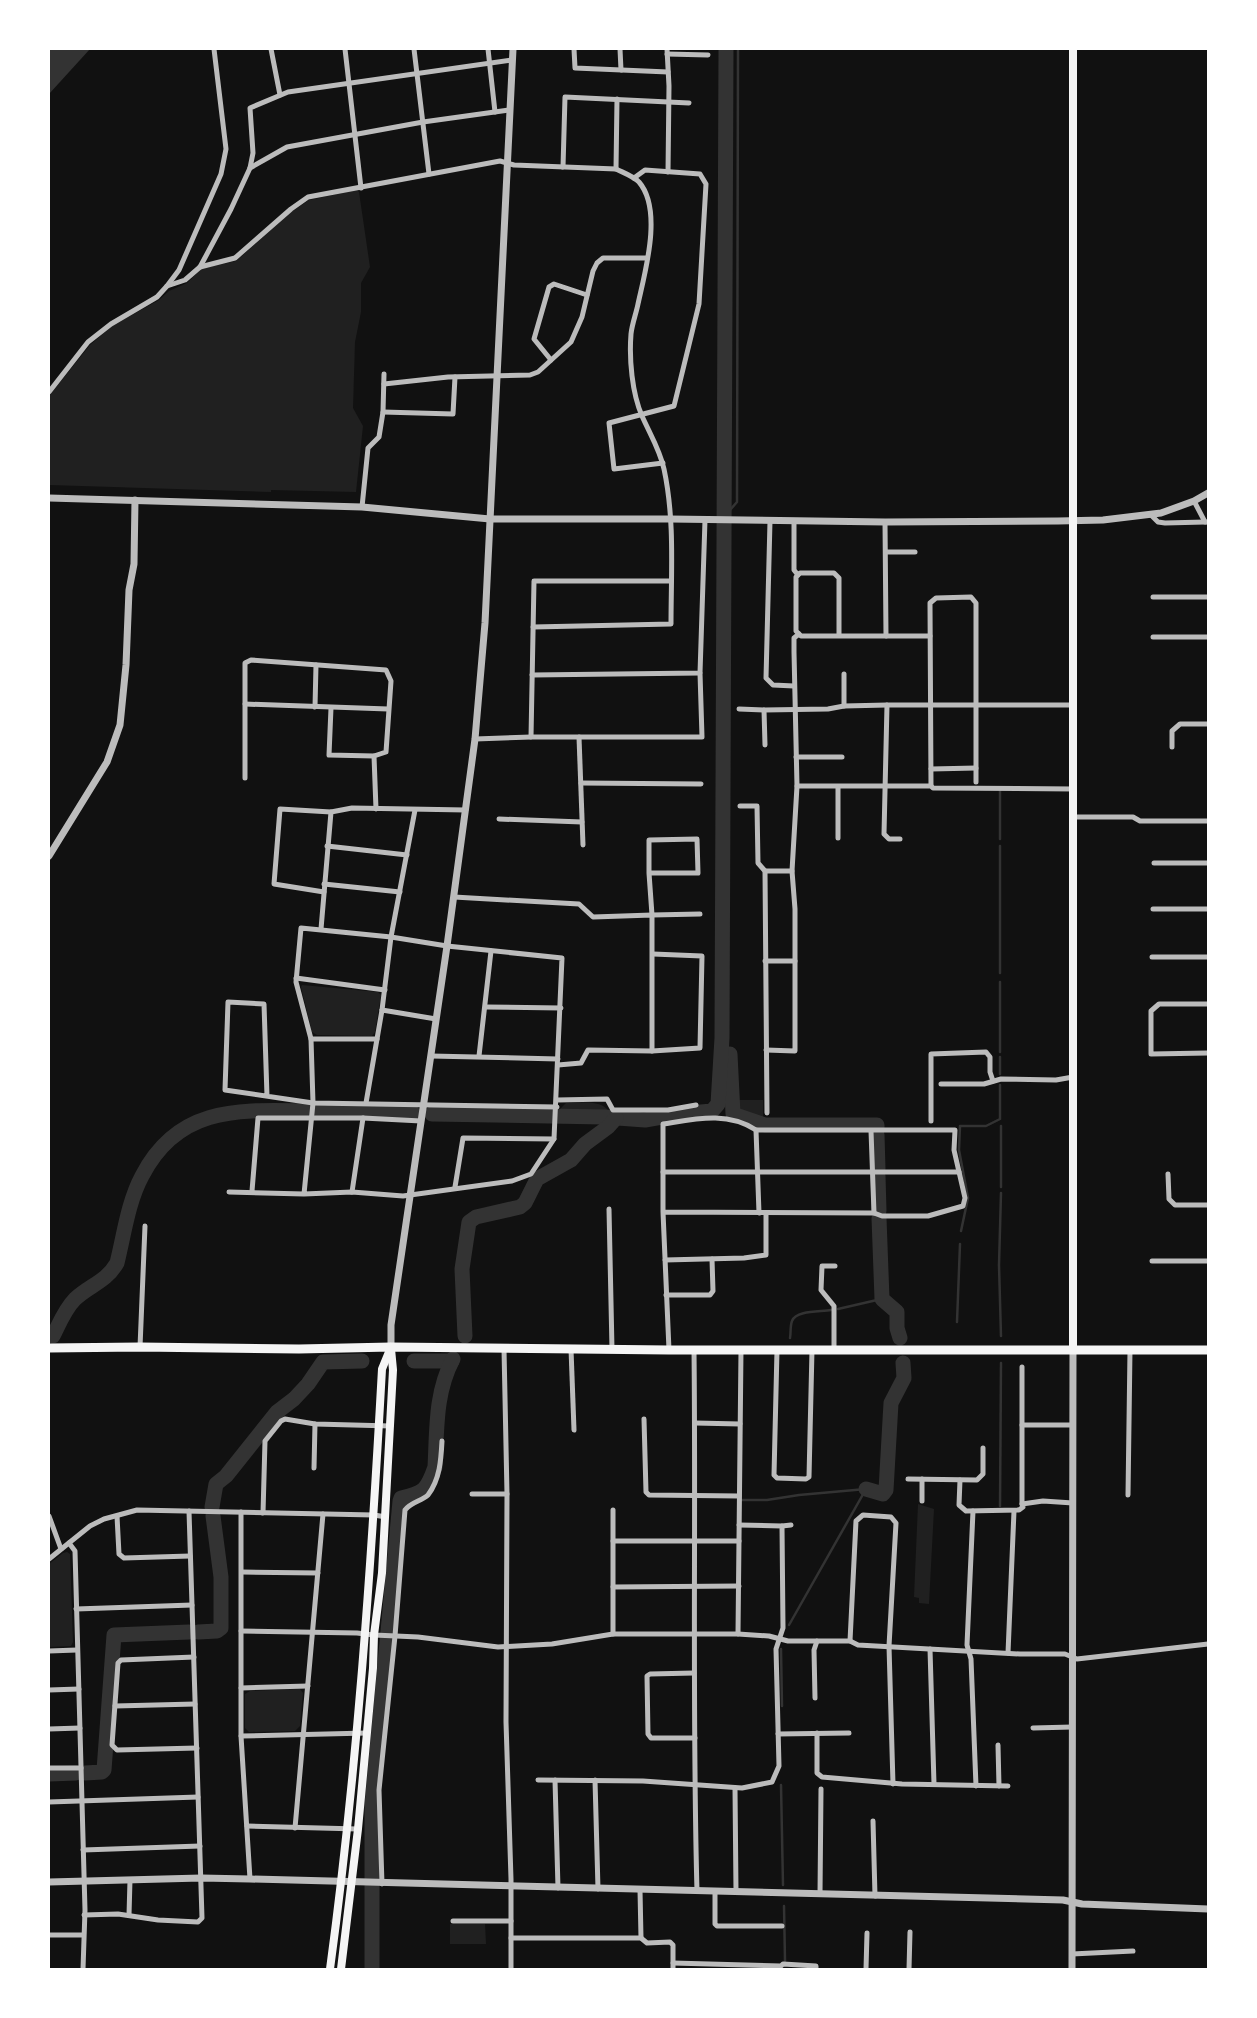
<svg xmlns="http://www.w3.org/2000/svg" width="1257" height="2018" font-family="'Crimson Pro',serif">
	<style>
		.green { fill: #202020 }
		.water { fill: #333 }
		.lines { fill: none; stroke-linecap: round; stroke-linejoin: round }
		.stream { stroke: #333; stroke-width: 2.5 }
		.river { stroke: #333; stroke-width: 15 }
		.minor { stroke: #bcbcbc; stroke-width: 5 }
		.tertiary { stroke: #bcbcbc; stroke-width: 7 }
		.secondary { stroke: #f5f5f5; stroke-width: 8 }
		.primary { stroke: #f5f5f5; stroke-width: 9 }
	</style>
	<rect width="100%" height="100%" fill="#111"/>
	<!-- green -->
	<g class="green">
		<polygon points="357,190 359,192 370,267 361,283 361,312 355,342 353,408 363,426 356,492 271,490 271,492 49,485 49,396 90,345 112,326 159,300 169,291 187,283 201,269 236,261 290,213 309,200"/>
		<polygon points="302,985 378,992 381,995 375,1032 372,1036 317,1035 312,1032 301,987"/>
		<path d="M735 1100H763V1119C750 1115 735 1114 735 1100Z"/>
		<path d="M566 1103C579 1103 603 1099 609 1112H561V1108Z"/>
		<polygon points="918,1504 934,1509 929,1604 919,1603 919,1598 914,1597"/>
		<polygon points="67,1552 70,1554 73,1642 71,1646 49,1647 49,1564 63,1553"/>
		<polygon points="300,1689 303,1693 300,1726 295,1731 249,1732 245,1728 245,1694 250,1691"/>
		<polygon points="450,1924 485,1924 486,1944 450,1944"/>
	</g>
	<!-- water -->
	<polygon class="water" points="49,49 90,49 49,94"/>
	<g class="lines">
		<!-- stream -->
		<g class="stream">
			<polyline points="723,518 737,502 738,49"/>
			<polyline points="1000,791 1000,839"/>
			<polyline points="1000,973 1000,846"/>
			<polyline points="1000,982 1000,1052"/>
			<polyline points="1000,1074 1000,1057"/>
			<polyline points="1001,1187 1001,1126"/>
			<polyline points="961,1231 968,1198 959,1150 960,1126 986,1126 1000,1119 1000,1085"/>
			<polyline points="838,1309 877,1300 881,1296"/>
			<polyline points="957,1322 960,1244"/>
			<polyline points="1001,1336 999,1265 1001,1193"/>
			<path d="M790 1338C791 1333 790 1326 792 1321 796 1310 821 1312 831 1310"/>
			<polyline points="742,1500 767,1500 799,1495 866,1489 789,1625"/>
			<polyline points="1000,1506 1001,1363"/>
			<polyline points="781,1649 782,1706"/>
			<polyline points="781,1785 783,1885"/>
			<polyline points="784,1906 785,1961"/>
		</g>
		<!-- river -->
		<g class="river">
			<polyline points="730,1054 733,1114 765,1125 877,1125 877,1128"/>
			<polyline points="432,1114 604,1117 645,1120 679,1114 712,1111 718,1104 722,1038 726,49"/>
			<polyline points="877,1135 878,1169"/>
			<polyline points="878,1176 879,1211"/>
			<polyline points="879,1218 882,1299 897,1312 897,1328 900,1338"/>
			<path d="M53 1336C59 1324 65 1309 75 1299 90 1285 106 1282 117 1263 124 1235 128 1202 142 1176 179 1104 242 1110 311 1111 345 1111 379 1112 413 1113"/>
			<polyline points="465,1336 462,1269 469,1222 476,1217 520,1207 525,1203 537,1179 571,1160 585,1144 608,1127 616,1118"/>
			<polyline points="414,1361 452,1361"/>
			<polyline points="866,1489 883,1494 886,1490 891,1403 904,1378 903,1363"/>
			<polyline points="212,1507 216,1484 226,1476 277,1412 294,1399 308,1384 323,1362 362,1361"/>
			<polyline points="198,1632 217,1631 221,1628 221,1577 213,1516"/>
			<polyline points="85,1773 102,1772 104,1770 114,1635 189,1632"/>
			<polyline points="49,1774 76,1773"/>
			<path d="M372 1969V1805L400 1501 401 1498C424 1493 427 1490 435 1467 437 1430 435 1393 453 1359"/>
		</g>
		<!-- minor -->
		<g class="minor">
			<polyline points="271,49 280,95"/>
			<polyline points="345,49 361,188"/>
			<polyline points="414,49 429,174"/>
			<polyline points="488,49 495,112"/>
			<polyline points="574,49 575,68 668,72"/>
			<polyline points="620,49 621,70"/>
			<polyline points="667,49 669,86 668,172"/>
			<polyline points="667,54 708,55"/>
			<polyline points="563,167 565,97 689,103"/>
			<polyline points="250,168 287,147 423,122 509,110"/>
			<polyline points="616,169 617,99"/>
			<polyline points="634,178 645,170 700,174 706,184 699,304 674,406 609,423 614,469 663,463"/>
			<path d="M200 267 235 258 291 209 308 197 500 161 514 165 616 169C624 173 633 176 639 182 663 210 645 272 638 304 636 314 632 324 631 334 629 359 632 393 642 416 650 434 660 450 664 469 675 520 671 573 671 624L533 627"/>
			<polyline points="167,286 185,280 200,267 231,209 250,168 253,153 250,108 288,92 512,60"/>
			<polyline points="551,360 534,339 549,287 554,284 587,295"/>
			<polyline points="384,384 448,377 530,375 538,372 571,342 582,317 593,271 597,263 603,258 647,258"/>
			<polyline points="49,392 88,342 111,324 157,297 167,286 179,270 221,174 226,149 214,49"/>
			<polyline points="383,412 453,414 455,377"/>
			<polyline points="1194,501 1205,522 1208,522"/>
			<polyline points="362,507 368,448 379,437 383,412 384,374"/>
			<polyline points="1150,514 1158,522 1165,523 1205,522"/>
			<polyline points="770,521 766,678 773,685 794,686"/>
			<polyline points="794,521 794,570 798,575"/>
			<polyline points="885,522 886,636"/>
			<polyline points="886,552 915,552"/>
			<polyline points="1153,597 1208,597"/>
			<polyline points="839,636 839,578 834,573 800,573 796,577 796,631 801,636 930,636"/>
			<polyline points="1153,637 1208,637"/>
			<polyline points="844,674 844,706"/>
			<polyline points="532,675 700,673 705,520"/>
			<polyline points="245,704 388,709"/>
			<polyline points="887,705 884,834 889,839 900,839"/>
			<polyline points="315,707 316,665"/>
			<polyline points="331,708 329,755 374,756"/>
			<polyline points="739,709 764,710"/>
			<polyline points="531,737 534,581 671,581"/>
			<polyline points="579,737 583,845"/>
			<polyline points="475,739 531,737 702,737 700,673"/>
			<polyline points="765,745 764,710 828,709 844,706 887,705 1073,705"/>
			<polyline points="1172,747 1172,731 1180,724 1208,724"/>
			<polyline points="796,757 842,757"/>
			<polyline points="931,769 976,768"/>
			<polyline points="245,778 245,663 251,660 386,670 391,681 386,752 374,756 376,809"/>
			<polyline points="581,783 701,784"/>
			<polyline points="797,786 931,786 933,788 1074,789"/>
			<polyline points="931,786 930,603 936,598 971,597 976,603 976,782"/>
			<polyline points="838,787 838,838"/>
			<polyline points="740,806 757,806 758,863 765,871 767,1113"/>
			<polyline points="1073,817 1133,817 1140,821 1208,821"/>
			<polyline points="499,819 582,822"/>
			<polyline points="327,846 407,855"/>
			<polyline points="1154,863 1208,863"/>
			<polyline points="765,871 792,871"/>
			<polyline points="649,873 649,840 697,839 698,873 649,873 652,915 700,914"/>
			<polyline points="324,884 400,892"/>
			<polyline points="324,892 274,884 280,809 331,812"/>
			<polyline points="454,897 579,904 593,917 652,915 652,1051 588,1050 581,1063 558,1065"/>
			<polyline points="1153,909 1208,909"/>
			<polyline points="321,929 331,812 352,808 466,810"/>
			<polyline points="1152,957 1208,957"/>
			<polyline points="765,961 795,961"/>
			<polyline points="296,978 385,990"/>
			<polyline points="1208,1004 1159,1004 1151,1011 1151,1054 1208,1053"/>
			<polyline points="486,1007 561,1008"/>
			<polyline points="382,1010 436,1019"/>
			<polyline points="311,1039 377,1039"/>
			<polyline points="766,1050 795,1051 795,909 792,871 797,786 794,652 794,638 799,634"/>
			<polyline points="652,1051 700,1048 702,956 653,954"/>
			<polyline points="431,1056 558,1059"/>
			<polyline points="479,1056 491,951"/>
			<polyline points="941,1084 984,1084 1001,1079 1056,1080 1073,1077"/>
			<polyline points="267,1096 264,1004 228,1002 225,1090 313,1103 557,1107"/>
			<polyline points="557,1100 607,1099 613,1110 668,1110 696,1105"/>
			<polyline points="366,1103 382,1010 391,937 415,810"/>
			<polyline points="931,1121 931,1054 986,1052 990,1057 990,1072 993,1081"/>
			<polyline points="756,1130 759,1213"/>
			<polyline points="871,1131 874,1213"/>
			<polyline points="663,1172 959,1172"/>
			<polyline points="1168,1174 1169,1199 1175,1205 1208,1205"/>
			<polyline points="455,1187 463,1138 554,1139"/>
			<polyline points="252,1191 258,1118 363,1118 421,1121"/>
			<polyline points="229,1192 304,1194 352,1192 403,1196 512,1181 531,1174 554,1139 562,958 447,946 391,937 301,928 296,982 311,1039 313,1103 304,1194"/>
			<polyline points="352,1192 363,1118"/>
			<polyline points="609,1209 612,1349"/>
			<path d="M663 1212 874 1213 882 1216H928L963 1206 965 1198 954 1150 955 1130H756C727 1111 695 1119 663 1124V1212L669 1350"/>
			<polyline points="665,1260 744,1258 766,1255 766,1213"/>
			<polyline points="1152,1261 1208,1261"/>
			<polyline points="666,1295 710,1295 713,1291 712,1259"/>
			<polyline points="140,1347 145,1226"/>
			<polyline points="504,1349 507,1494 506,1722 511,1879 511,1969"/>
			<polyline points="571,1349 574,1430"/>
			<path d="M694 1350C696 1530 692 1711 697 1891"/>
			<polyline points="777,1350 774,1475 777,1478 806,1479 809,1477 812,1350"/>
			<polyline points="834,1350 834,1306 821,1290 822,1266 835,1266"/>
			<polyline points="644,1419 646,1492 649,1495 739,1496"/>
			<polyline points="695,1423 740,1424"/>
			<polyline points="1022,1425 1073,1425"/>
			<polyline points="314,1468 315,1424"/>
			<polyline points="908,1479 977,1480 983,1474 983,1448"/>
			<polyline points="922,1479 922,1501"/>
			<polyline points="960,1480 959,1505 966,1511 1019,1510 1023,1507 1022,1504 1043,1501 1073,1503"/>
			<polyline points="472,1494 507,1494"/>
			<polyline points="1128,1495 1130,1350"/>
			<polyline points="1022,1504 1022,1367"/>
			<polyline points="973,1511 967,1645 971,1659 976,1786"/>
			<polyline points="241,1512 241,1736 250,1879"/>
			<polyline points="263,1513 265,1441 281,1421 285,1419 315,1424 391,1426"/>
			<polyline points="49,1516 61,1549"/>
			<polyline points="117,1516 119,1554 124,1558 190,1556"/>
			<polyline points="782,1526 791,1525"/>
			<polyline points="613,1541 739,1541"/>
			<polyline points="69,1543 75,1551 85,1910 83,1969"/>
			<polyline points="49,1559 90,1526 104,1519 137,1510 374,1515 386,1517"/>
			<polyline points="242,1572 318,1573"/>
			<polyline points="613,1587 739,1586"/>
			<polyline points="76,1609 192,1605"/>
			<polyline points="241,1631 357,1633 374,1635 418,1637 498,1647 552,1644 613,1634 738,1634 769,1636 788,1641 850,1641 858,1645 1020,1654 1065,1654 1077,1659 1208,1644"/>
			<polyline points="613,1634 613,1510"/>
			<polyline points="738,1634 741,1350"/>
			<polyline points="850,1641 856,1521 863,1515 891,1517 896,1523 889,1646 893,1784"/>
			<polyline points="930,1649 934,1784"/>
			<polyline points="49,1651 77,1650"/>
			<polyline points="1008,1653 1014,1511"/>
			<polyline points="194,1657 121,1660 118,1663 112,1745 117,1750 197,1748"/>
			<polyline points="694,1673 650,1674 647,1676 648,1734 651,1738 695,1738"/>
			<polyline points="241,1688 308,1686"/>
			<polyline points="49,1690 79,1689"/>
			<polyline points="815,1698 814,1650 817,1641"/>
			<polyline points="115,1706 195,1704"/>
			<polyline points="1033,1728 1072,1727"/>
			<polyline points="49,1729 80,1728"/>
			<polyline points="817,1733 817,1773 822,1777 902,1784 1008,1786"/>
			<polyline points="778,1734 849,1733"/>
			<polyline points="241,1736 367,1733"/>
			<polyline points="998,1745 999,1786"/>
			<polyline points="49,1768 81,1768"/>
			<polyline points="538,1780 643,1781 742,1788 772,1782 779,1766 776,1649 783,1628 782,1526 739,1525"/>
			<polyline points="555,1780 558,1888"/>
			<polyline points="595,1780 598,1889"/>
			<polyline points="735,1788 736,1892"/>
			<polyline points="49,1802 198,1797"/>
			<polyline points="873,1821 875,1896"/>
			<polyline points="247,1826 358,1829"/>
			<polyline points="295,1828 323,1514"/>
			<polyline points="83,1850 200,1846"/>
			<path d="M382 1884 379 1790 395 1636 405 1510C411 1502 422 1501 428 1495 440 1479 441 1460 442 1441"/>
			<polyline points="640,1890 641,1938"/>
			<polyline points="715,1891 715,1924 717,1926 782,1926"/>
			<polyline points="820,1894 821,1789"/>
			<polyline points="84,1915 118,1914 158,1920 198,1922 202,1918 189,1511"/>
			<polyline points="129,1915 130,1880"/>
			<polyline points="453,1921 511,1921"/>
			<polyline points="49,1935 83,1935"/>
			<polyline points="511,1938 641,1938 647,1943 670,1942 673,1945 673,1969"/>
			<polyline points="1072,1954 1133,1951"/>
			<polyline points="673,1963 781,1966 783,1964 816,1966 816,1969"/>
			<polyline points="866,1969 867,1933"/>
			<polyline points="909,1969 910,1932"/>
		</g>
		<!-- tertiary -->
		<g class="tertiary">
			<polyline points="49,498 362,507 490,519 670,519 885,522 1058,521 1103,520 1161,513 1194,501 1208,493"/>
			<polyline points="49,856 107,762 120,725 126,665 129,590 134,564 135,500"/>
			<polyline points="391,1347 391,1325 447,946 475,739 485,623 513,49"/>
			<polyline points="49,1882 201,1878 250,1879 1063,1900 1082,1904 1208,1909"/>
			<polyline points="1072,1969 1073,1349"/>
		</g>
		<!-- secondary -->
		<g class="secondary">
			<polyline points="1073,1349 1073,49"/>
			<path d="M330 1969C357 1770 371 1570 382 1369L391 1347"/>
			<polyline points="341,1969 358,1829 373,1668 374,1635 382,1573 393,1370 391,1349"/>
		</g>
		<!-- primary -->
		<polyline class="primary" points="49,1348 140,1347 299,1349 391,1347 669,1350 1208,1350"/>
	</g>
	<!-- border -->
	<rect width="1257" height="2018" fill="none" stroke="#ffffff" stroke-width="100"/>
</svg>
